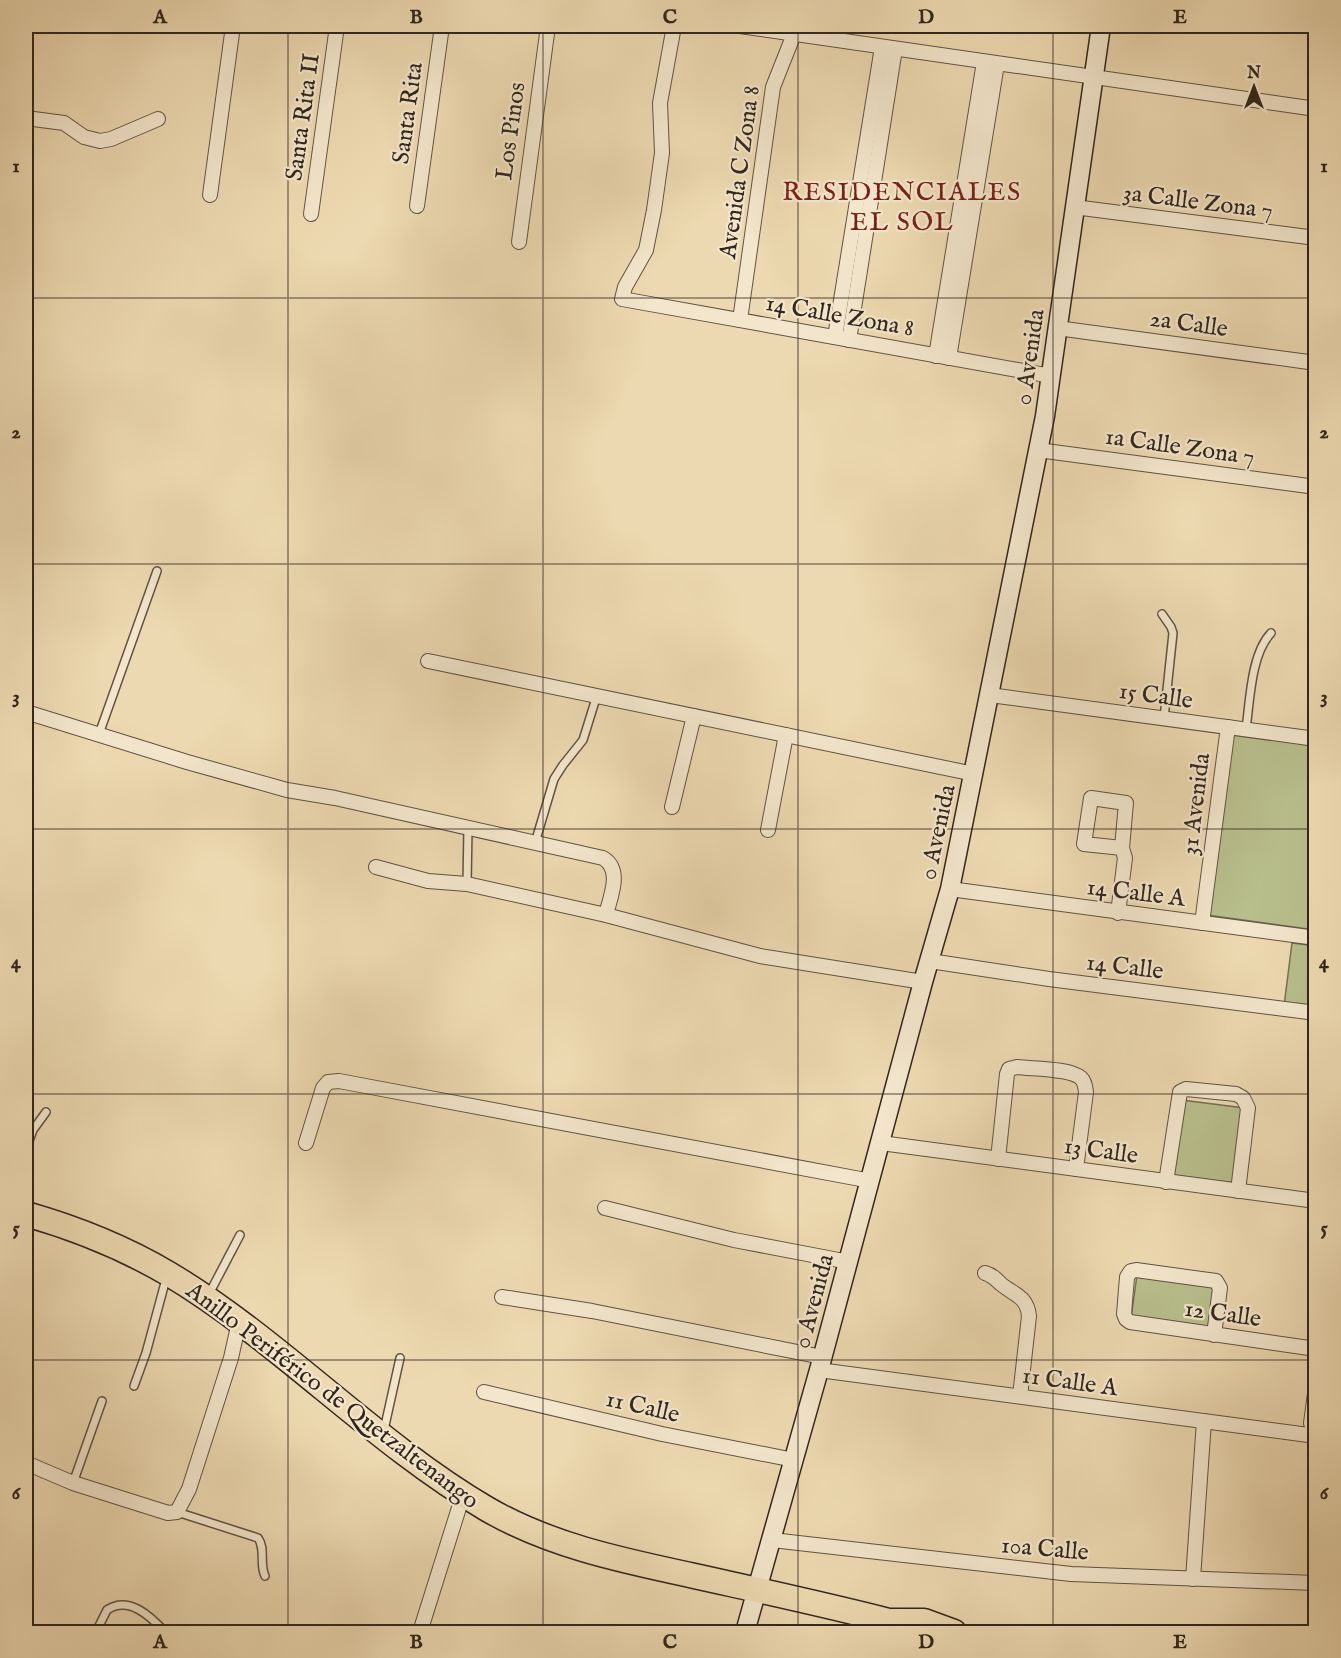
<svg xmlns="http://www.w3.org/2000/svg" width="1341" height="1658" font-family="'IM FELL English',serif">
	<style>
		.green { fill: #b8bf8c; stroke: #747255; stroke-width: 1.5 }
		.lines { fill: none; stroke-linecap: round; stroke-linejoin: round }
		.lane-casing { stroke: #605343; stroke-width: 10 }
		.street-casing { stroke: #605343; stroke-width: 16 }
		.secondary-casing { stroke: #31261e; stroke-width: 21 }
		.highway-casing { stroke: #31261e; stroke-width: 27 }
		.lane { stroke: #f3e6cc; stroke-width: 7 }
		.street { stroke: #f3e6cc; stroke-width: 14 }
		.secondary { stroke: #f3e6cc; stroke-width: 18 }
		.highway { stroke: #edd9b1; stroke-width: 24 }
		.grid { fill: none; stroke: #31261e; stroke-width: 1.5; stroke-opacity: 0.55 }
		.labels { text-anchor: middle; stroke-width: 4.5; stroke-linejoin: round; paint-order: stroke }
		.street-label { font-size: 24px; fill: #31261e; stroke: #f3e6cc }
		.neighbourhood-label { font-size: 26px; letter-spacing: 1.5px; fill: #7a1f14; stroke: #f3e6cc }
		.neatline { fill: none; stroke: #31261e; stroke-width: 2 }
		.grid-label { font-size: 20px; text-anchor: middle; font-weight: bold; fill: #31261e }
	</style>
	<rect width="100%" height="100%" fill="#edd9b1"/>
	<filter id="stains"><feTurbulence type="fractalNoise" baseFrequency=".00333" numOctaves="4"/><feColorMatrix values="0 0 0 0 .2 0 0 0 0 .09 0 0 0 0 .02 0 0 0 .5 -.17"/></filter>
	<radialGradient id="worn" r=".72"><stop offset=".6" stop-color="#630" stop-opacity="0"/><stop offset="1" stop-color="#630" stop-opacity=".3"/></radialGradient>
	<!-- green -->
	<g class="green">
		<polygon points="1233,732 1315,744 1315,930 1207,915"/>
		<polygon points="1292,943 1315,946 1315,1010 1284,1006"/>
		<polygon points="1182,1100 1244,1108 1235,1183 1172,1175"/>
		<polygon points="1137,1275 1216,1285 1211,1328 1131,1318"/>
	</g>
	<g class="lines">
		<defs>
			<g id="lane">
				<polyline points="1162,614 1171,627 1173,633 1164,718"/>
				<path d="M1246 729C1250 700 1251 654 1271 633"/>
				<polyline points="99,734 157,571"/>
				<polyline points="535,843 554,779 563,765 583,740 597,695"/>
				<polyline points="467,884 468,828"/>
				<polyline points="26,1149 33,1130 46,1112"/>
				<polyline points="209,1294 240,1235"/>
				<polyline points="134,1386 146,1353 166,1279"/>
				<polyline points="384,1430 400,1358"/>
				<polyline points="73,1483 102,1401"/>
				<path d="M177 1512 258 1538C266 1549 259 1563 265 1576"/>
				<path d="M97 1630 107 1610C129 1595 151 1617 165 1632"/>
			</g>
			<g id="street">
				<polyline points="674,26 660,103 662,153 654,210 646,250 625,287 622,299 1051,376"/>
				<polyline points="740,26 1316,109"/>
				<polyline points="26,118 64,123 84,137 100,141 111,139 158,119"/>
				<polyline points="210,195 233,26"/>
				<polyline points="417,206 442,26"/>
				<polyline points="1074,207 1316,238"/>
				<polyline points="311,214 337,26"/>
				<polyline points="519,242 548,26"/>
				<polyline points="740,320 773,87 794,34"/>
				<polyline points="1057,328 1316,363"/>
				<polyline points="835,337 882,47"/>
				<polyline points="849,340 895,49"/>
				<polyline points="936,356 984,62"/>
				<polyline points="949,358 997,64"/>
				<polyline points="1038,450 1316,487"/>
				<polyline points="428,661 974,774"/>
				<polyline points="990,695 1316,739"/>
				<path d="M26 712 187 762 287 790 335 798 603 858C623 870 610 897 606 915"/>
				<polyline points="672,807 694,716"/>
				<polyline points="768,830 786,735"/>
				<polyline points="376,867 428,881 467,884 606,915 760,956 923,982"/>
				<polyline points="950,889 1316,938"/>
				<polyline points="1118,913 1125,858 1122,848 1126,803 1091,798 1084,844 1122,848"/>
				<polyline points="1202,923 1228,727"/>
				<polyline points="930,961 1049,979 1316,1013"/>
				<polyline points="306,1143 323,1088 328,1082 339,1081 871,1181"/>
				<polyline points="881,1143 1316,1201"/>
				<path d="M998 1159 1007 1074 1009 1069 1017 1067C1032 1069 1070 1068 1081 1078 1085 1082 1085 1086 1086 1092L1076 1169"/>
				<polyline points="1166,1182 1180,1092 1186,1089 1236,1094 1243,1098 1248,1108 1238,1191"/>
				<polyline points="605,1208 734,1240 849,1262"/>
				<path d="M985 1273C992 1275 996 1279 1001 1284 1014 1295 1027 1296 1029 1316L1020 1396"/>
				<polyline points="502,1297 592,1311 822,1357"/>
				<polyline points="1214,1335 1220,1288 1216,1281 1136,1270 1131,1271 1127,1277 1124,1314 1126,1319 1130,1322 1316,1349"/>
				<polyline points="819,1370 1316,1436"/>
				<polyline points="1316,1386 1311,1423 1316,1441"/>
				<polyline points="484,1392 662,1434 794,1460"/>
				<polyline points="26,1463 73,1483 168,1513 177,1512 189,1489 231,1358 239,1322"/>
				<polyline points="772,1540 1071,1574 1316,1583"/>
				<polyline points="1193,1579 1204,1421"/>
				<polyline points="420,1632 463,1495"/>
			</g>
			<polyline id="secondary" points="745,1632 819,1370 923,982 950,889 1045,416 1101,26"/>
			<path id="highway" d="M26 1214C75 1228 125 1248 169 1274 282 1342 373 1442 487 1509 549 1545 620 1560 690 1575 757 1590 823 1604 889 1621H924L954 1632"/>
		</defs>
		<!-- lane casing -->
		<use href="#lane" class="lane-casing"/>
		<!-- street casing -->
		<use href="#street" class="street-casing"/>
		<!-- secondary casing -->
		<use href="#secondary" class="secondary-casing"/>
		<!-- highway casing -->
		<use href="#highway" class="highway-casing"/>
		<!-- lane -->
		<use href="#lane" class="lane"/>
		<!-- street -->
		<use href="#street" class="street"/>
		<!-- secondary -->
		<use href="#secondary" class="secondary"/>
		<!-- highway -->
		<use href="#highway" class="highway"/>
	</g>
	<!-- grid -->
	<path class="grid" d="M288 26V1632M543 26V1632M798 26V1632M1053 26V1632M26 298H1316M26 564H1316M26 829H1316M26 1094H1316M26 1360H1316"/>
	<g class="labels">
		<!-- street labels -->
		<g class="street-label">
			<text transform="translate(407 113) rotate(-82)" y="8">Santa Rita</text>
			<text transform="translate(302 117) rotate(-82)" y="8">Santa Rita II</text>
			<text transform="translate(510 131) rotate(-82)" y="8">Los Pinos</text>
			<text transform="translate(739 172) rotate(-82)" y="8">Avenida C Zona 8</text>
			<text transform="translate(1198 201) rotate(7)" y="8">3a Calle Zona 7</text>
			<text transform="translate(840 315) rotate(10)" y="8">14 Calle Zona 8</text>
			<text transform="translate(1189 323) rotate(8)" y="8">2a Calle</text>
			<text transform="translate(1029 357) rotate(-82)" y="8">0 Avenida</text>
			<text transform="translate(1180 446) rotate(8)" y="8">1a Calle Zona 7</text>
			<text transform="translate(1156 695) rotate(8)" y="8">15 Calle</text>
			<text transform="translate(1195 804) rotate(-83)" y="8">31 Avenida</text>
			<text transform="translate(937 832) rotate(-78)" y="8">0 Avenida</text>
			<text transform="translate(1136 892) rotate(7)" y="8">14 Calle A</text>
			<text transform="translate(1125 966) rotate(7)" y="8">14 Calle</text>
			<text transform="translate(1101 1150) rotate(8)" y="8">13 Calle</text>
			<text transform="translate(813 1301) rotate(-75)" y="8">0 Avenida</text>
			<text transform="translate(1223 1313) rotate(8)" y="8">12 Calle</text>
			<text transform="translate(1070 1381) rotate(8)" y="8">11 Calle A</text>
			<text transform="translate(333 1395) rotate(37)" y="8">Anillo Periférico de Quetzaltenango</text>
			<text transform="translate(643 1406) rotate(13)" y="8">11 Calle</text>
			<text transform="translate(1045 1548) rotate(5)" y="8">10a Calle</text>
		</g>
		<!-- neighbourhood labels -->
		<g class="neighbourhood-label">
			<text x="902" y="200">RESIDENCIALES<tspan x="902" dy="30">EL SOL</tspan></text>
		</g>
	</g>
	<!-- margin -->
	<rect width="1341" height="1658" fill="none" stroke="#edd9b1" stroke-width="66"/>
	<!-- north arrow -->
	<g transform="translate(1254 87)" stroke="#f3e6cc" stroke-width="4.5" paint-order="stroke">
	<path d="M0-4.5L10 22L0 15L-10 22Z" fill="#31261e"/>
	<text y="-9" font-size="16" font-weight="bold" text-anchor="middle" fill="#31261e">N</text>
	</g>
	<rect x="33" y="33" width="1275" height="1592" class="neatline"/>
	<g class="grid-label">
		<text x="160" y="23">A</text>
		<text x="416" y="23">B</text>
		<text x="670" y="23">C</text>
		<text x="926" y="23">D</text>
		<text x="1180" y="23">E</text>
		<text x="16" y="172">1</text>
		<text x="1324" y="172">1</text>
		<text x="16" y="438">2</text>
		<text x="1324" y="438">2</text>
		<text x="16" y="703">3</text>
		<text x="1324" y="703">3</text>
		<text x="16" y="968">4</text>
		<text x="1324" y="968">4</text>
		<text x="16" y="1234">5</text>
		<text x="1324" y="1234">5</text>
		<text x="16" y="1499">6</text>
		<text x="1324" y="1499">6</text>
		<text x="160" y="1648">A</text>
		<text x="416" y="1648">B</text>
		<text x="670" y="1648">C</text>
		<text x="926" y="1648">D</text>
		<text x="1180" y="1648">E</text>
	</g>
	<rect width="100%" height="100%" filter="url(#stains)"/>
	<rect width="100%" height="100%" fill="url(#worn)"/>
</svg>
